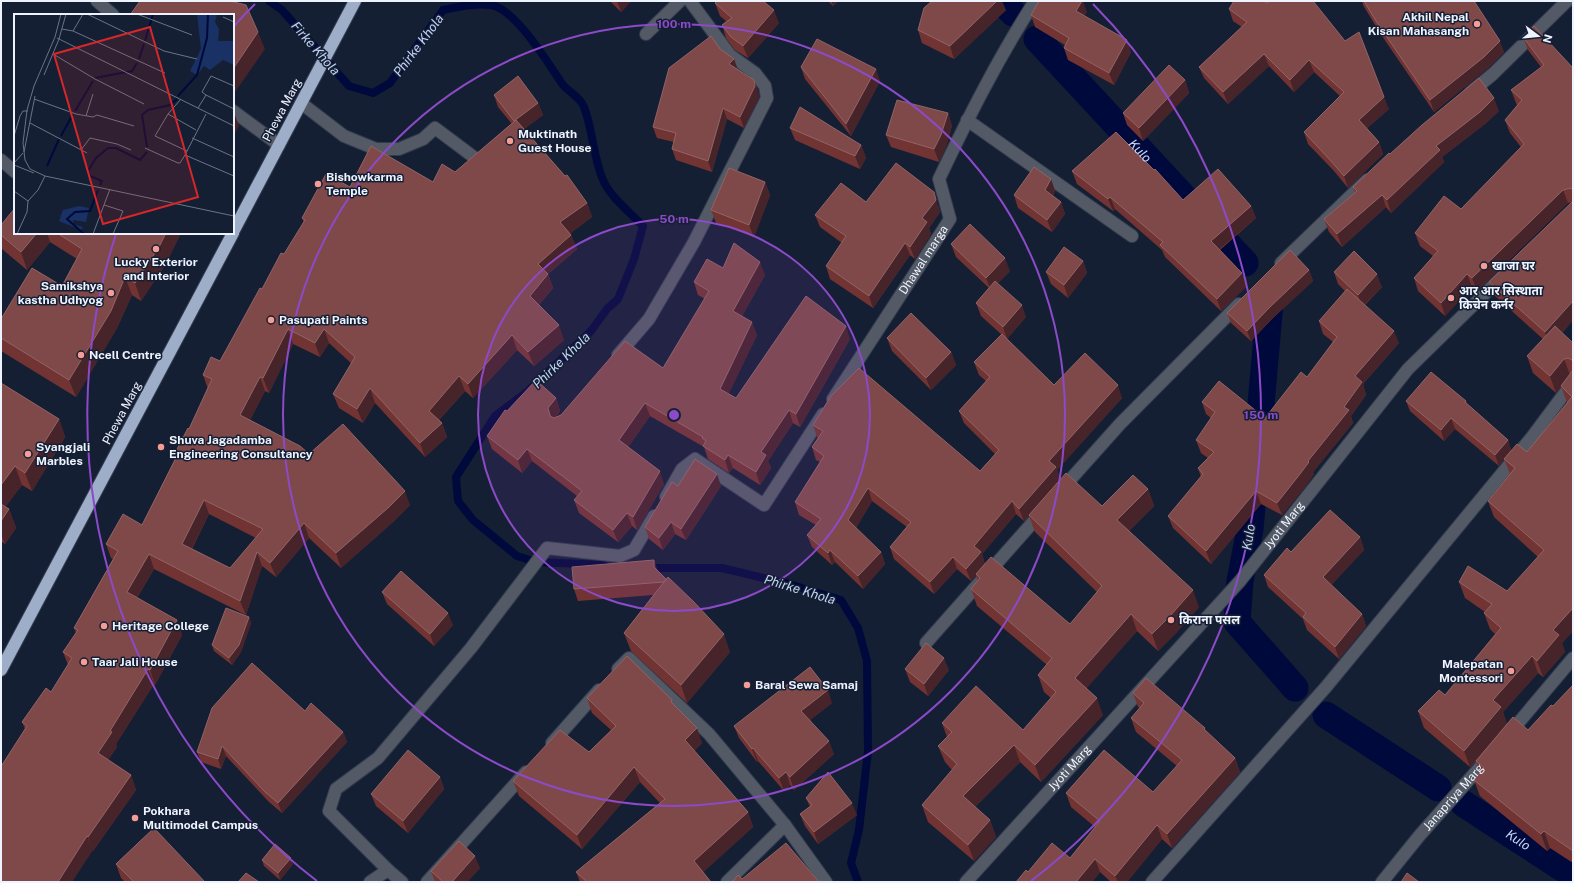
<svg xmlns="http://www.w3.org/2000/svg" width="1574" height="883" font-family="'Public Sans','Noto Sans Devanagari',sans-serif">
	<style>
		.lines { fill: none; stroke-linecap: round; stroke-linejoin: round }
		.stream { stroke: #00093b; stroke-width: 8 }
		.canal { stroke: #00093b; stroke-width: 27 }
		.minor-casing { stroke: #333d50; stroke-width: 14 }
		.highway-casing { stroke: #333d50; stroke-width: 14 }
		.minor { stroke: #545a65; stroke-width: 12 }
		.highway { stroke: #9eadc8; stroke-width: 12 }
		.wall { fill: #723433; fill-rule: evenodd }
		.shaded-wall { fill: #47232a }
		.building { fill: #7f4949; stroke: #916466; fill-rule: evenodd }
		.ring { fill: none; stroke: #8c4ac9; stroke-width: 2 }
		.poi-dot { fill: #f59c94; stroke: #151f34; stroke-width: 1.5 }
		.labels { text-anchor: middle; stroke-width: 3; stroke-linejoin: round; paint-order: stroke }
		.poi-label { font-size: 12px; font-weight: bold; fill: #edf3ff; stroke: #151f34; text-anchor: start }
		.street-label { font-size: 12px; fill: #edf3ff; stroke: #151f34 }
		.water-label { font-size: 13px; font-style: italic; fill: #c1d3f4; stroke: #151f34 }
		.inset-river { fill: none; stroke: #00093b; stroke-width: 2 }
		.inset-road { fill: none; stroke: #6b7485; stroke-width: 1 }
		.view { fill: #d62828; fill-opacity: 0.15; stroke: #d62828; stroke-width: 2 }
		.inset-edge { fill: none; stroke: #edf3ff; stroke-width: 2 }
		.centre { fill: #8c4ac9; stroke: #151f34; stroke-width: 2 }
		.ring-label { font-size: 12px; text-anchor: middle; font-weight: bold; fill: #8c4ac9; stroke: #151f34; stroke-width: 3; stroke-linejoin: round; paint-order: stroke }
	</style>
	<rect width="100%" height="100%" fill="#151f34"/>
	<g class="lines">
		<!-- stream -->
		<g class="stream">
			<path d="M269 1 282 10 349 86 373 93 390 83 443 10C458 7 475 3 491 5 516 9 549 65 563 85 569 92 581 98 584 107 593 130 593 157 603 180 611 198 630 212 643 226L634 259 618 299 607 309 591 331 527 392 495 416 456 477 458 501 473 520 517 556 536 562 604 565"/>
			<polyline points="646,568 722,568 789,584 841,600 858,628 867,661 868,751 859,830 851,863 858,882"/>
		</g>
		<!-- canal -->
		<g class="canal">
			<polyline points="1001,1 1013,13"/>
			<path id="s1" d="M1037 39 1245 263"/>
			<polyline points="1271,291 1250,529 1240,581 1237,622 1295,688"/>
			<polyline points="1326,715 1438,788"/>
			<path id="s2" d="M1464 804 1573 875"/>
		</g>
		<defs>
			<g id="minor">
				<polyline points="97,1 113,15"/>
				<polyline points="646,34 680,1"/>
				<polyline points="1471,92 1493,74 1567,1"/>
				<polyline points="301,103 344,136 376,149 399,149 423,139 435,128 479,161 486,155"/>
				<polyline points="233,111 279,145"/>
				<polyline points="967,120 1132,236"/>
				<polyline points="1,160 15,172"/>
				<polyline points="1281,263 1367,180"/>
				<polyline points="618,355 649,319 694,242 767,98 765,86 755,73 730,55 690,1"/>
				<path id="s3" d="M833 399 950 219 939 179C968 118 998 58 1035 1"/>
				<polyline points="1061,490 1120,424 1239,304"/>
				<polyline points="666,497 682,469 695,459 764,505 823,414"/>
				<polyline points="926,643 1042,512"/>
				<polyline points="618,669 629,658 709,734 785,825"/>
				<polyline points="1509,734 1573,658"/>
				<polyline points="552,743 599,690"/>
				<polyline points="388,870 329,811 336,789 378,758 471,648 547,548 620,556 634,550 654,516"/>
				<polyline points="370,882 388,870 402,882"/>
				<polyline points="427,882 526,772"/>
				<polyline points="727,882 785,825 826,882"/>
				<path id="s4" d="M966 882 1240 581 1408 369 1503 276"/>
				<polyline points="1152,882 1326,687 1532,437 1573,382"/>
				<path id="s5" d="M1382 882 1420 835 1489 757"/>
			</g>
			<g id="highway">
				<polyline points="233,232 355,1"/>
				<polyline points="1,670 233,233"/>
			</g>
		</defs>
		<!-- minor casing -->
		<use href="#minor" class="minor-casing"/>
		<!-- highway casing -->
		<use href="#highway" class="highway-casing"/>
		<!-- minor -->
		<use href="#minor" class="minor"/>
		<!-- highway -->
		<use href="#highway" class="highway"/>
	</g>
	<!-- wall -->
	<g class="wall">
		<polygon points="610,1 631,1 621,12"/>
		<polygon points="828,1 838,1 833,6"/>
		<polygon points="1362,1 1474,1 1504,52 1488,68 1434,112 1380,33 1363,5"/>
		<polygon points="715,3 779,23 748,58 735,50 726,38 722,25 726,21 720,16"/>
		<polygon points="1229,9 1389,109 1367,128 1379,142 1383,154 1348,188 1334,171 1308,144 1304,132 1340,96 1314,72 1294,92 1269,66 1228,104 1204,78 1199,67 1242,27 1233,21"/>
		<polygon points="1006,10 954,59 922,43 918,30"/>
		<polygon points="1087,12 1084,16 1131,52 1114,85 1068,60 1064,48 1065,45 1035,27 1031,15"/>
		<polygon points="1523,37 1573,68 1573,320 1562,333 1573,343 1573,631 1562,643 1565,652 1543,677 1538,673 1503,712 1507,724 1528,730 1553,706 1573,685 1573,863 1550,848 1547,851 1480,796 1474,780 1480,772 1476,761 1470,767 1424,728 1418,711 1445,695 1495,634 1490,629 1484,613 1485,612 1465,598 1459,582 1507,591 1538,557 1494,517 1488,501 1510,474 1504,459 1499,466 1455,429 1444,441 1410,411 1406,401 1466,401 1467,404 1508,440 1511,450 1527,452 1567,403 1561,386 1562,385 1556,393 1533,373 1527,356 1543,339 1494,295 1489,282 1572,202 1568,203 1477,291 1472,287 1445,316 1418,291 1414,278 1433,256 1420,246 1415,233 1461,209 1521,147 1510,133 1505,120 1517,105 1516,103 1511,90 1541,67 1528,50"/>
		<polygon points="720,49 734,59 737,69 754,80 758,91 759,97 744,128 727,119 712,172 676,160 672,149 674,142 657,138 653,127"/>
		<polygon points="801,67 880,81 851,136 805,79"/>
		<polygon points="1185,80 1189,93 1143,141 1127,125 1123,113"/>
		<path d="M494 95 538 103 543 115 524 129 587 203 592 217 570 233 571 235 577 249 548 274 553 288 539 305 564 340 534 366 517 350 473 398 465 391 439 420 442 423 447 437 425 457 375 403 363 423 339 408 333 394 352 364 329 343 320 357 293 344 269 393 265 391 250 420 309 454 410 505 393 522 341 568 309 538 276 577 262 566 246 615 154 569 137 598 177 620 182 635 155 685 154 684 116 744 117 747 108 760 131 775 136 790 93 851 2 765 25 729 22 722 51 692 68 665 63 652 76 633 74 628 113 559 111 558 106 544 142 525 176 457 175 453 189 429 208 389 203 375 220 361 262 289 304 223 302 218 350 187 433 182 455 172 512 124 498 107ZM209 514 256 538 230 568 192 549Z"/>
		<polygon points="1499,111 1485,124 1442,157 1444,162 1391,213 1386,207 1342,247 1329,232 1324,219 1355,192 1353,187 1390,154"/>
		<polygon points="948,113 952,126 946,147 939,162 891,147 886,135"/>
		<polygon points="790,128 861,145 866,158 860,169 795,140"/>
		<polygon points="1072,171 1183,200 1251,206 1256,218 1220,250 1242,273 1247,286 1221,311 1165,257 1162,250 1115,209 1113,211 1077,184"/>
		<polygon points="1051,179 1055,191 1053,196 1061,202 1065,214 1052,232 1018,208 1014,195"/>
		<polygon points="765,182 770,195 754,237 716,223 711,210"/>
		<polygon points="866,202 938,205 940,212 929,228 931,234 915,259 910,255 873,308 830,279 826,266 842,243 820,227 815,215"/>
		<polygon points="1,225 15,233 181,233 165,265 141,301 132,295 117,328 76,397 1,351 1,319 62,286 77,259 50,242 27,270 2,249 1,245"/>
		<path d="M951 244 1010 271 997 284 1026 317 1007 339 1054 385 1122 398 1057 470 1060 479 1102 506 1148 489 1154 506 1129 531 1199 607 1176 633 1158 651 1137 631 1086 688 1103 715 1041 782 1020 762 975 807 990 820 996 837 974 861 928 822 922 805 952 770 945 762 938 746 947 737 942 723 1023 730 1051 698 1044 692 1038 675 1047 665 977 606 971 589 978 581 976 575 971 581 957 569 934 594 894 559 890 547 907 527 872 501 856 528 881 552 885 564 863 589 835 562 832 565 812 547 807 535 816 525 799 515 795 502 820 462 816 460 812 447 818 438 817 437 813 425 980 471 995 454 964 423 959 411 986 381 979 375 974 362 1002 335 981 316 976 303 989 288 956 257ZM1016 514 1024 521 1029 516 1035 532 1097 592 1070 624 985 564 982 554Z"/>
		<polygon points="1083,261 1087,273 1068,298 1051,284 1046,272"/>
		<polygon points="723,268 765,275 742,316 757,335 728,394 736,398 850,339 800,427 793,423 768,461 771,468 760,485 733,468 729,473 708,459 704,447 650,416 628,447 664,484 637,530 632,526 618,542 579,513 574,500 577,496 532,461 522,473 492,449 487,436 507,411 556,398 560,411 556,417 663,368 705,299 698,295 694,282"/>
		<polygon points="1309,270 1313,281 1274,317 1251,341 1231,323 1227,313"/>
		<polygon points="1334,272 1382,287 1365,305 1399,343 1363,384 1366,395 1351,416 1353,423 1313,472 1314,474 1305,487 1282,515 1261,504 1211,564 1173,528 1168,516 1201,477 1198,468 1208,458 1201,453 1196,440 1211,418 1206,414 1202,402 1265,418 1307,377 1333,342 1323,334 1319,321 1345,291 1338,284"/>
		<polygon points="887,338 951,352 956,365 931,390 892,351"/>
		<polygon points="1,383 59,419 65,437 32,491 22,485 5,507 9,509 16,528 5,544 1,541"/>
		<polygon points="678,486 721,486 686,540 675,534 663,550 649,539 645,527"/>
		<polygon points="1360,537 1364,550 1331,585 1362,614 1366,626 1339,659 1307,630 1303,619 1268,587 1264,575 1291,552"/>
		<polygon points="657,570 730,652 687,703 631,651 624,633 653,595 578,601 574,589"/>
		<polygon points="382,592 453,625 434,646 387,604"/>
		<polygon points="249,617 251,623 241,652 232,665 214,651 212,645"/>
		<polygon points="905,669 949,670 928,696 910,682"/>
		<polygon points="1133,693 1206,732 1235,758 1240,772 1172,848 1162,839 1127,882 1111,882 1100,872 1092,882 1016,882 1028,872 1070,858 1095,827 1071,807 1066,793 1153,792 1177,766 1136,732 1131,718 1140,708 1138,707"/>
		<polygon points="587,698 674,706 702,743 694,751 748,812 753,827 703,872 711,882 580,882 576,872 660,803 640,782 582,849 519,796 513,781 589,752 611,730 592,713"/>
		<polygon points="832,703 810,720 834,754 794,790 790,785 784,791 758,761 757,762 739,738 734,726"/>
		<polygon points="305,711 343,732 347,742 282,813 269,802 226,756 221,769 201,762 197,752"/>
		<polygon points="440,777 444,789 408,833 376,806 371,794"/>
		<polygon points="806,798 857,815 818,844 805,826 800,814 810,807"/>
		<polygon points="262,860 293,864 280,880 264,866"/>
		<polygon points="116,864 205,882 125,882 121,878"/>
		<polygon points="480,868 467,882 435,882 431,871"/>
	</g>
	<!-- shaded-wall -->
	<g class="shaded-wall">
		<polygon points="617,1 631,1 621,12"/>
		<polygon points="831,1 838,1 833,6"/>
		<polygon points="997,1 1002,1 1006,10 954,59 950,46"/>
		<polygon points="1082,1 1083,1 1087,12 1080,23 1076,11"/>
		<polygon points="774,10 779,23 748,58 743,46"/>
		<polygon points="258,32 265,49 233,95 233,69"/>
		<polygon points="1127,40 1131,52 1114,85 1109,73"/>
		<polygon points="1500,41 1504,52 1488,68 1434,112 1430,100"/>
		<polygon points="1264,54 1269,66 1228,104 1223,92"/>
		<polygon points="734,59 738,70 729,64"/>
		<polygon points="1309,60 1314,72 1294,92 1290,80"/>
		<polygon points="876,69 880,81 851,136 846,124"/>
		<polygon points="754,80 758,91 759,97 744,128 740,117"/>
		<polygon points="1185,80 1189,93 1143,141 1139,128"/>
		<polygon points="1384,97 1389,109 1363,131 1359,120"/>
		<polygon points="1494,98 1499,111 1485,124 1442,157 1444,162 1391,213 1387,200 1436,146"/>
		<polygon points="538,103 543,115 519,133 514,121"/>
		<polygon points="723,108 727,119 712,172 708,161"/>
		<polygon points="233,110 239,126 233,136"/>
		<polygon points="948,113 952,126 946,147 939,162 934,149"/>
		<polygon points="1379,142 1383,154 1348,188 1344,176"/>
		<polygon points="861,145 866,158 860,169 855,156"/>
		<polygon points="1051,179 1055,191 1049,202 1045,190"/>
		<polygon points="765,182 770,195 754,237 749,225"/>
		<polygon points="1563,190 1568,203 1477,291 1472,278"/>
		<polygon points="934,192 940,212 929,228 931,234 915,259 910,247 922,218"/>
		<polygon points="1382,195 1386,207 1342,247 1337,234"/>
		<polygon points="1110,197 1115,209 1113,211 1108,199"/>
		<polygon points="1061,202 1065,214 1052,232 1047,220"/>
		<polygon points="587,203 592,217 566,237 560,222"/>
		<polygon points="1251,206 1256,218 1215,253 1211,241"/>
		<polygon points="37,233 47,233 50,242 27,270 21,252"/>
		<polygon points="166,233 181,233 165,265 141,301 135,283"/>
		<polygon points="571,235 577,249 543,278 538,264"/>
		<polygon points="905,243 910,255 873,308 869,296"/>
		<polygon points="1005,258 1010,271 991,290 986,278"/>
		<polygon points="1083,261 1087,273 1068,298 1064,285"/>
		<polygon points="760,262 765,275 738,323 733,311"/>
		<polygon points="1309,270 1313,281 1274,317 1251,341 1247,331 1270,307"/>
		<polygon points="1242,273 1247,286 1221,311 1217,299"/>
		<polygon points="548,274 553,288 535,310 530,296"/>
		<polygon points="1377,274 1382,287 1362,307 1358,295"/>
		<polygon points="1467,274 1472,287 1445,316 1441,303"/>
		<polygon points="125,277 132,295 117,328 76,397 69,380"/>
		<polygon points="1573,301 1573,320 1550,346 1545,332"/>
		<polygon points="1022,305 1026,317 1007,339 1003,327"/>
		<polygon points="752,322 757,335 725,402 720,389"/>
		<polygon points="559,325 564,340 534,366 528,352"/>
		<polygon points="846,326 850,339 800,427 796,414"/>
		<polygon points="288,329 293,344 269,393 263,378"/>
		<polygon points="324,329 329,343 320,357 315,343"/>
		<polygon points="1394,331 1399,343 1363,384 1366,395 1351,416 1353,423 1313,472 1314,474 1305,487 1282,515 1277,503 1308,461 1344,407 1355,376"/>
		<polygon points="512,335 517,350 473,398 468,384"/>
		<polygon points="951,352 956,365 931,390 926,378"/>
		<polygon points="1564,359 1570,375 1556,393 1550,376"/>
		<polygon points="459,376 465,391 434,425 429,411"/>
		<polygon points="260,377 265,391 246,429 240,415"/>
		<polygon points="1118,385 1122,398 1057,470 1061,480 1024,521 1019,509 1049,461"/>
		<polygon points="370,388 375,403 363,423 357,409"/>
		<polygon points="556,398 560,411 553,421 548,408"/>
		<polygon points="645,403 650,416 624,453 619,440"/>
		<polygon points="789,410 793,423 768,461 771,468 760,485 756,472 761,452"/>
		<polygon points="1451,418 1455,429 1444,441 1441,430"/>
		<polygon points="59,419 65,437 32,491 25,473"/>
		<polygon points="442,423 447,437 425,457 420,443"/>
		<polygon points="1508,440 1511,450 1499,466 1495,455"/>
		<polygon points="527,449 532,461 522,473 518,460"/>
		<polygon points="728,455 733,468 729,473 725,460"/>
		<polygon points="15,466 22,485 1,513 1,485"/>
		<polygon points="660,471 664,484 637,530 633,517"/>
		<polygon points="717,474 721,486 686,540 681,529"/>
		<polygon points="868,488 872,501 853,533 848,520"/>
		<polygon points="1148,489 1154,506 1123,537 1117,520"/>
		<polygon points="405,491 410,505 393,522 341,568 336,553"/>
		<polygon points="1256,491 1261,504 1211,564 1206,551"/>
		<polygon points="204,500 209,514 187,558 182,544"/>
		<polygon points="1012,501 1016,514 982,554 985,565 971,581 966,569 974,546"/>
		<polygon points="9,509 16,528 5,544 1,534 1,521"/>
		<polygon points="627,513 632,526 618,542 613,530"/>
		<polygon points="671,522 675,534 663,550 659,538"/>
		<polygon points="304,523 309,538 276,577 270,563"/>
		<polygon points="1360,537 1364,550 1327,590 1323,577"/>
		<polygon points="830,550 835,562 832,565 828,553"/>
		<polygon points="257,552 262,566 246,615 240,601"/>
		<polygon points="881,552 885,564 863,589 858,576"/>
		<polygon points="149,554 154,569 132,606 127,592"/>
		<polygon points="953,557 957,569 934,594 930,582"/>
		<polygon points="654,560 658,572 654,567"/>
		<polygon points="1193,590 1199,607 1176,633 1158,651 1152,634"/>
		<polygon points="1573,608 1573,631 1562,643 1565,652 1543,677 1537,661 1553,630"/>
		<polygon points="448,613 453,625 434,646 430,634"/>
		<polygon points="1131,614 1137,631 1081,695 1075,678"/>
		<polygon points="1362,614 1366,626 1339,659 1335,647"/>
		<polygon points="249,617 251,623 241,652 232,665 229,658"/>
		<polygon points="177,620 182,635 155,685 150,670"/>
		<polygon points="724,634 730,652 687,703 681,685"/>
		<polygon points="1532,656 1538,673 1503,712 1507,724 1470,767 1464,751 1493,700"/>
		<polygon points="944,658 949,670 928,696 924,684"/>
		<polygon points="148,669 154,684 116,744 117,747 103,767 98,753 110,731"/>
		<polygon points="828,690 832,703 806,723 801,711"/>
		<polygon points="1097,698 1103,715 1041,782 1035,765"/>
		<polygon points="697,728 702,743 690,755 685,740"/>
		<polygon points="343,732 347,742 282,813 278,803"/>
		<polygon points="829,741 834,754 794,790 790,777"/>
		<polygon points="1014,745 1020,762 969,813 963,796"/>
		<polygon points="222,746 226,756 221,769 218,759"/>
		<polygon points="753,748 758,761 757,762 752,749"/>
		<polygon points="1235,758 1240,772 1172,848 1167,834"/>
		<polygon points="634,767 640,782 582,849 577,835"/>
		<polygon points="786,772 790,785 784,791 779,778"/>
		<polygon points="131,775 136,790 93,851 88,837"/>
		<polygon points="440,777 444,789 408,833 403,821"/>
		<polygon points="852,803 857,815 818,844 814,832"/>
		<polygon points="748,812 753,827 699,876 694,861"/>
		<polygon points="990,820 996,837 974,861 968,845"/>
		<polygon points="1157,825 1162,839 1127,882 1118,882 1115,876"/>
		<polygon points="1544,831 1550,848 1547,851 1541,834"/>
		<polygon points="87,836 93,850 72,882 58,882"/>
		<polygon points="475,856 480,868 467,882 452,882"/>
		<polygon points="291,858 293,864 280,880 278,873"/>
		<polygon points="1095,859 1100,872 1092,882 1076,882"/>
	</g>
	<!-- building -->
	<g class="building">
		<polygon points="140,1 230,1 246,5 258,32 233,69 233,15 130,15"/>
		<polygon points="717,1 763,1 774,10 743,46 731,37 722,25 732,18 715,3"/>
		<polygon points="932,1 997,1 950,46 918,30 924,8"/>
		<polygon points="1039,1 1082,1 1076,11 1127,40 1109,73 1064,48 1069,38 1031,15"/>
		<polygon points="1234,1 1263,1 1267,3 1270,1 1313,1 1345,41 1359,32 1384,97 1359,120 1379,142 1344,176 1330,160 1304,132 1344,92 1309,60 1290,80 1264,54 1223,92 1199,67 1247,22 1229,9"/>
		<polygon points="1364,1 1474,1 1500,41 1484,57 1430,100 1376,21"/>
		<polygon points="1534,26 1573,68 1573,191 1571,188 1563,190 1472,278 1467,274 1441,303 1414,278 1438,251 1415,233 1444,196 1461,209 1524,144 1505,120 1522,100 1511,90 1544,65 1523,37"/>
		<polygon points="711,36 720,49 734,59 729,64 754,80 755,86 740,117 723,108 708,161 672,149 676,133 653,127 669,68"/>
		<polygon points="817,39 876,69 846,124 801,67"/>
		<polygon points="1169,65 1185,80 1139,128 1123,113"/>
		<polygon points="518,76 538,103 514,121 494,95"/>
		<polygon points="1479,78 1494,98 1480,112 1436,146 1440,150 1387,200 1382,195 1337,234 1324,219 1357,191 1353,187 1389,153 1390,154 1422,125"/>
		<polygon points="897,100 948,113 941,135 934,149 886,135"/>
		<polygon points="800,107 861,145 855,156 790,128"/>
		<path d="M516 120 565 176 567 175 587 203 560 222 571 235 538 264 548 274 530 296 559 325 528 352 512 335 468 384 459 376 429 411 442 423 420 443 370 388 357 409 333 394 355 357 324 329 315 343 288 329 263 378 260 377 240 415 300 446 309 454 343 424 405 491 388 508 336 553 304 523 270 563 257 552 240 601 149 554 127 592 177 620 150 670 148 669 110 731 112 732 98 753 131 775 88 837 87 836 58 882H1V764L2 765 27 726 22 722 46 688 51 692 72 658 63 652 78 630 74 628 118 551 106 544 123 514 142 525 178 454 175 453 188 428 189 429 212 379 203 375 211 357 220 361 260 288 262 289 281 253 284 254 305 220 302 218 326 174 350 187 371 146 433 182 442 164 455 172ZM204 500 263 529 230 568 182 544Z"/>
		<polygon points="1116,132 1154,170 1155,169 1183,200 1218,169 1251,206 1211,241 1242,273 1217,299 1160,245 1163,242 1110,197 1108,199 1072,171"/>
		<polygon points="896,163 934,192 936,200 922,218 927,222 910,247 905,243 869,296 826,266 846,236 815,215 841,183 866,202"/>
		<polygon points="1034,167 1051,179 1045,190 1061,202 1047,220 1014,195"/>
		<polygon points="729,168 765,182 749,225 711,210"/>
		<polygon points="1573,201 1573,301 1545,332 1489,282"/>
		<polygon points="15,208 15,233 37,233 21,252 1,235 1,225"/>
		<polygon points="970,224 1005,258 986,278 951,244"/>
		<polygon points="57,233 166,233 159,247 135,283 125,277 111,311 69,380 1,338 1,319 32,268 62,286 82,249"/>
		<polygon points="734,243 760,262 733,311 752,322 720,389 736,398 806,296 846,326 796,414 789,410 761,452 766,455 756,472 728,455 725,460 703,446 706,441 702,438 703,437 645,403 619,440 660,471 633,517 627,513 613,530 574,500 582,491 527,449 518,460 487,436 505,410 507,411 536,380 556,398 548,408 550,416 554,418 561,415 625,341 663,368 709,291 694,282 707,259 723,268"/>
		<polygon points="1064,247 1083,261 1064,285 1046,272"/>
		<polygon points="1290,250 1309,270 1270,307 1247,331 1227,313"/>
		<polygon points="1354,251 1377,274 1358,295 1334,272"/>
		<polygon points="995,281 1022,305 1003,327 976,303"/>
		<polygon points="1347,289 1394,331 1355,376 1362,382 1344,407 1349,410 1308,461 1309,462 1300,474 1277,503 1256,491 1206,551 1168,516 1203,474 1198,468 1214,452 1196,440 1215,412 1202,402 1219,381 1265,418 1301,372 1307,377 1337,337 1319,321"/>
		<polygon points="911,313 951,352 926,378 887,338"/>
		<polygon points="1555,326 1573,343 1573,362 1572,360 1568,358 1564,359 1550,376 1527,356"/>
		<polygon points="1002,334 1054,385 1085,353 1118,385 1049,461 1056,467 1019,509 1012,501 974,546 981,552 966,569 953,557 930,582 890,547 911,522 868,488 848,520 881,552 858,576 830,550 828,553 807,535 821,519 795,502 824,456 812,447 823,431 813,425 831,396 859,368 980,471 999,450 959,411 990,377 974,362"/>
		<polygon points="1573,370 1573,608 1553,630 1559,635 1537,661 1532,656 1493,700 1501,707 1464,751 1418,711 1439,690 1445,695 1501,628 1484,613 1492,604 1459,582 1468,566 1507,591 1544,550 1488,501 1515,468 1504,459 1517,444 1527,452 1572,397 1561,386"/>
		<polygon points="1431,372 1466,401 1465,402 1508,440 1495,455 1451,418 1441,430 1406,401"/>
		<polygon points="1,383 59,419 25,473 15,466 1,485"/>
		<polygon points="695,459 717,474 681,529 671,522 659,538 645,527 672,482 678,486"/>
		<polygon points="1066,473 1102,506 1133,475 1148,489 1117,520 1193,590 1170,616 1152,634 1131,614 1075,678 1097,698 1035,765 1014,745 963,796 990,820 968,845 922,805 957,764 938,746 952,732 942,723 976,686 1023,730 1056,692 1038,675 1052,658 971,589 980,578 976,574 991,557 1070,624 1102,586 1029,515"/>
		<polygon points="1,504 9,509 1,521"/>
		<polygon points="1330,510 1360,537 1323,577 1362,614 1335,647 1303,617 1306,613 1264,575 1287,548 1291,552"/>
		<polygon points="654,560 654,567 666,579 664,582 574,589 572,567"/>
		<polygon points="401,571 448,613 430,634 382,592"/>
		<polygon points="668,577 694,602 724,634 681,685 624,633"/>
		<polygon points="226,608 249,617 239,645 229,658 212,645"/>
		<polygon points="926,643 944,658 924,684 905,669"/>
		<polygon points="627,656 672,700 671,702 697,728 685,740 748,812 694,861 711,882 587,882 576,872 665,799 634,767 577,835 513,781 560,730 589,752 616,726 587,698"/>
		<polygon points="252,663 305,711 311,703 343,732 278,803 265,792 222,746 218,759 197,752 212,708"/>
		<polygon points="810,667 828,690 801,711 829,741 790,777 786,772 779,778 753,748 752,749 734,726"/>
		<polygon points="1146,678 1205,728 1204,729 1235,758 1167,834 1157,825 1115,876 1095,859 1076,882 1016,882 1026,870 1028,872 1052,843 1070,858 1100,821 1066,793 1104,750 1153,792 1182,760 1131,718 1144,703 1133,693"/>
		<polygon points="1573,685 1573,851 1544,831 1541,834 1474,780 1484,768 1476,761 1513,717 1528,730 1551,705 1553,706"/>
		<polygon points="408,750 440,777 403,821 371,794"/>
		<polygon points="828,772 852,803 814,832 800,814 812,805 806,798"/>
		<polygon points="154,828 205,882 134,882 116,864"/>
		<polygon points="459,841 475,856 452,882 443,882 431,871"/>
		<polygon points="786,843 819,882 732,882 738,875 742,879"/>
		<polygon points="275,844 291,858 278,873 262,860"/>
		<polygon points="246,873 259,882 238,882"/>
		<polygon points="1407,873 1419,882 1401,882"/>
	</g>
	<!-- distance rings -->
	<circle cx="674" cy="415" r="196" fill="#8c4ac9" fill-opacity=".12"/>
	<g class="ring">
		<circle cx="674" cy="415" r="196"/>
		<circle cx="674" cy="415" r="391"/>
		<path d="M317 881A587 587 0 0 1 116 234M234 26A587 587 0 0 1 255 4M1093 4A587 587 0 0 1 1031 881"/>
	</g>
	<!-- markers -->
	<g class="poi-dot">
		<circle cx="1477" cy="24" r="4"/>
		<circle cx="510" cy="141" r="4"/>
		<circle cx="318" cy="184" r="4"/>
		<circle cx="156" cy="249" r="4"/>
		<circle cx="1484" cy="266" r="4"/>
		<circle cx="111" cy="293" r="4"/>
		<circle cx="1451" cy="298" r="4"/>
		<circle cx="271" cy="320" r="4"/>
		<circle cx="81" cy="355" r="4"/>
		<circle cx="161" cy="447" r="4"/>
		<circle cx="28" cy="454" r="4"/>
		<circle cx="1171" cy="620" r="4"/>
		<circle cx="104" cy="626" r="4"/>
		<circle cx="84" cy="662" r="4"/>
		<circle cx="1511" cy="671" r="4"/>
		<circle cx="747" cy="685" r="4"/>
		<circle cx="135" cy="818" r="4"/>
	</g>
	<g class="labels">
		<!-- poi labels -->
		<g class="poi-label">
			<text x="1469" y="21" text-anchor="end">Akhil Nepal<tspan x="1469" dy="14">Kisan Mahasangh</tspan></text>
			<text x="518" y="138">Muktinath<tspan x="518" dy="14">Guest House</tspan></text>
			<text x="326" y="181">Bishowkarma<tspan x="326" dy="14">Temple</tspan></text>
			<text x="156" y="266" text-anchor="middle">Lucky Exterior<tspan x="156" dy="14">and Interior</tspan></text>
			<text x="1492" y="270">खाजा घर</text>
			<text x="103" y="290" text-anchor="end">Samikshya<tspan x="103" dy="14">kastha Udhyog</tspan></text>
			<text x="1459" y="295">आर आर सिस्थाता<tspan x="1459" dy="14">किचेन कर्नर</tspan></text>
			<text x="279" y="324">Pasupati Paints</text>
			<text x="89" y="359">Ncell Centre</text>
			<text x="169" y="444">Shuva Jagadamba<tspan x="169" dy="14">Engineering Consultancy</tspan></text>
			<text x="36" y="451">Syangjali<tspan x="36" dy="14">Marbles</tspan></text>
			<text x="1179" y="624">किराना पसल</text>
			<text x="112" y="630">Heritage College</text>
			<text x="92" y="666">Taar Jali House</text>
			<text x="1503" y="668" text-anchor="end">Malepatan<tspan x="1503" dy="14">Montessori</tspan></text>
			<text x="755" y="689">Baral Sewa Samaj</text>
			<text x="143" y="815">Pokhara<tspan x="143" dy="14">Multimodel Campus</tspan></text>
		</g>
		<!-- street labels -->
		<g class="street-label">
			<text transform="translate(282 110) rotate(-62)" y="4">Phewa Marg</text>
			<text dy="4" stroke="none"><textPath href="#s3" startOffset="166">Dhawal marga</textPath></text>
			<text transform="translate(122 413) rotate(-62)" y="4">Phewa Marg</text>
			<text dy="4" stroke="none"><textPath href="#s4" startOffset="478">Jyoti Marg</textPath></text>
			<text dy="4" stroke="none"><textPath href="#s4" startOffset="154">Jyoti Marg</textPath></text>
			<text dy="4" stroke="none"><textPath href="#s5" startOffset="111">Janapriya Marg</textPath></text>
		</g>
		<!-- water labels -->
		<g class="water-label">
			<text transform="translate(418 45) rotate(-53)" y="5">Phirke Khola</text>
			<text transform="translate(316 48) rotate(49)" y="5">Firke Khola</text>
			<text dy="5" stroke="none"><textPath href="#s1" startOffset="152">Kulo</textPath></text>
			<text transform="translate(561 360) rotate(-44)" y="5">Phirke Khola</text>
			<text transform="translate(1248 537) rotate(-81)" y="5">Kulo</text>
			<text transform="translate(800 589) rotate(17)" y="5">Phirke Khola</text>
			<text dy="5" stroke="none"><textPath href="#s2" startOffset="65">Kulo</textPath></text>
		</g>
	</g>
	<!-- overview -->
	<g transform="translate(14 14)">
		<rect width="220" height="220" fill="#151f34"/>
		<path d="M183 0H203L201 8 205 15 204 27H220V51L209 46 196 56 190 52 183 61 176 57 187 35ZM65 192 75 194 72 208 59 206V210L69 213 67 216 45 207 49 196Z" fill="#193164"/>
		<path class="inset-river" d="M131 27 139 0M125 45 130 30M81 64 118 57 123 49M164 82 183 61 193 24 194 0M61 97 79 67M47 122 59 100M133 133 128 101 134 96 156 91 163 85M33 152 45 125M86 171 88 167 76 162 74 157 82 144 94 134H102L126 146 133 138M70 220 53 205 61 198 76 197 84 176"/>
		<path class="inset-road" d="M47 0 41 23 20 72 13 96 9 129 11 146 16 155 31 162 220 202M73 0 150 37 183 45M123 0 178 21M209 3 220 8M48 15 59 17 151 59M59 17 69 0M43 24 220 112M39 40 81 65 130 90M30 61 45 25 52 0M192 81 188 78 197 62 220 72M20 85 62 100 79 103 83 101 120 112M167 85 154 100 182 116M184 94 192 81 220 95M154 100 141 122 173 137M192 100 171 141 220 162M72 102 79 80M16 109 73 139M0 122 6 102 9 97H14M178 124 220 143M131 134 164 149H166L171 141M67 136 76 124 103 130 117 136M10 138 21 82M0 149 9 139M0 151 20 159M0 177 14 187M90 191 109 197 99 220M3 220 13 198 14 187 24 176 31 162M79 220 96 175"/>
		<path class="view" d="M136 13 184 183 89 210 40 40Z"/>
		<rect width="220" height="220" class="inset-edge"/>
	</g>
	<circle cx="674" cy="415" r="6" class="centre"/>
	<g class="ring-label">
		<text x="674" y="28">100 m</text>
		<text x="674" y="223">50 m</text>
		<text x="1261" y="419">150 m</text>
	</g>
	<!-- border -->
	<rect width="1574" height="883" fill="none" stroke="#edf3ff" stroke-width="4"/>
	<!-- north arrow -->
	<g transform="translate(1538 36) rotate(106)" stroke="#151f34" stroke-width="3" paint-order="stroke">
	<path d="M0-3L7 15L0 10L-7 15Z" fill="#edf3ff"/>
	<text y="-6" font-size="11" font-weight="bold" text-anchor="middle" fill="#edf3ff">N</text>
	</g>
</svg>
